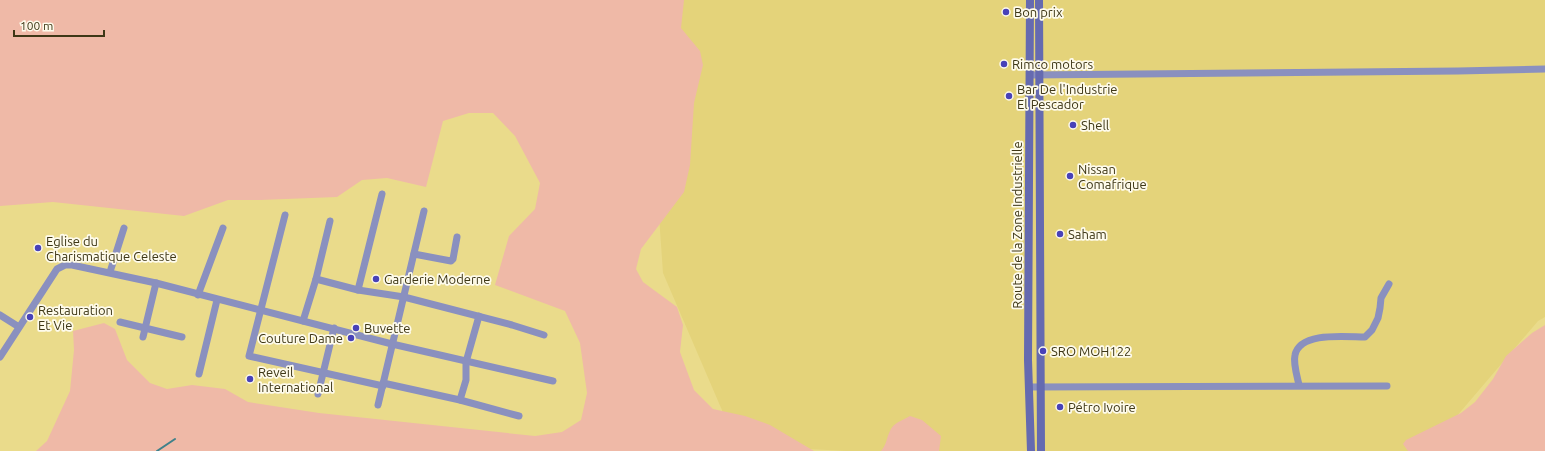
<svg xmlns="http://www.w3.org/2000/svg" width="1545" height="451" font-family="Ubuntu,sans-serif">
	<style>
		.built { fill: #e4d37a }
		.green { fill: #efb9a7 }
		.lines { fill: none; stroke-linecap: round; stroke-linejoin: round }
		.stream { stroke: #3f818a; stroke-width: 2 }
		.minor { stroke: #8a90bf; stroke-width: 7 }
		.secondary { stroke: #656ab0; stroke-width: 8 }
		.poi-dot { fill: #4842b8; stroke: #fefbec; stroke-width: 1.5 }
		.labels { text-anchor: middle; stroke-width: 3.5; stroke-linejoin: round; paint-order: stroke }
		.poi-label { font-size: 13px; fill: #3e3716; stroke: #fefbec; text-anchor: start }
		.street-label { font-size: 13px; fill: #3e3716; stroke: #fefbec }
	</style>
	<rect width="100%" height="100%" fill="#eadb8b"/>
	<!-- built -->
	<polygon class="built" points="644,0 1545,0 1545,317 1538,321 1427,451 846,451 737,445 663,273"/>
	<!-- green -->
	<g class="green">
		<polygon points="0,0 684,0 681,28 700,51 703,65 694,103 690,165 684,192 641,249 636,269 643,282 677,307 683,325 680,352 694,390 713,409 745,416 770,425 814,451 36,451 47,441 70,391 74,350 73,331 104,323 115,329 127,360 150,383 167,389 192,385 225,389 248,402 319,413 535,436 562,432 581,420 587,393 580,343 565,311 495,285 509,236 535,209 540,183 515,136 493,113 469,113 443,121 426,187 387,178 362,180 337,197 260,200 228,200 184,216 53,202 0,206"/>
		<polygon points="1545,325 1545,451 1408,451 1403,444 1406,440 1461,413 1475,402 1493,379 1506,356 1532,333"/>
		<path d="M910 416 922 420 941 436 939 451H881C887 444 886 439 890 431 893 423 903 420 910 416Z"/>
	</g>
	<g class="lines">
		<!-- stream -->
		<polyline class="stream" points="157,451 175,439"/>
		<!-- minor -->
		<g class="minor">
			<polyline points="1030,75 1458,71 1545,69"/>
			<polyline points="285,215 249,356 383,386"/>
			<polyline points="414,254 451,261 453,259 457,237"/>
			<polyline points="110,272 124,228"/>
			<polyline points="316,279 358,290 404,297 512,325 544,335"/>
			<polyline points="358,290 382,194"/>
			<polyline points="198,295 223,228"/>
			<polyline points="0,315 19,327"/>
			<polyline points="303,321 316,279 330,221"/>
			<polyline points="120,322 182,337"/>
			<polyline points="143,337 156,283"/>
			<polyline points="0,357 57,269 65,265 72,265 156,283 392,344 553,381"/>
			<polyline points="199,374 217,300"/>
			<polyline points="383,383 460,400 519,416"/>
			<path d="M1299 385C1297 376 1293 363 1295 355 1300 331 1347 337 1365 337L1372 330 1378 318 1380 308 1381 298 1389 284"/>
			<polyline points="1029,387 1387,386"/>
			<polyline points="318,394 334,328"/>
			<polyline points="460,400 466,380 466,362 479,316"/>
			<polyline points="378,405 424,211"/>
		</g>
		<!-- secondary -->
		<g class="secondary">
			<polyline points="1030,0 1028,360 1031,451"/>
			<polyline points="1039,0 1041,451"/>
		</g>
	</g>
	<!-- markers -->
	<g class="poi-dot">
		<circle cx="1006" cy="12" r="4"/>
		<circle cx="1004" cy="64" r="4"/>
		<circle cx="1009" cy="96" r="4"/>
		<circle cx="1073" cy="125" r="4"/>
		<circle cx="1070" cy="176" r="4"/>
		<circle cx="1060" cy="234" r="4"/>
		<circle cx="38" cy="248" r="4"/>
		<circle cx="376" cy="279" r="4"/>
		<circle cx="30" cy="317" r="4"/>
		<circle cx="356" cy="328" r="4"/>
		<circle cx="351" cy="338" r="4"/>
		<circle cx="1043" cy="351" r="4"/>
		<circle cx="250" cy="379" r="4"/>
		<circle cx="1060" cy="407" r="4"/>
	</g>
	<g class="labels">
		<!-- poi labels -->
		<g class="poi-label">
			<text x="1014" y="17">Bon prix</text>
			<text x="1012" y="69">Rimco motors</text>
			<text x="1017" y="94">Bar De l'Industrie<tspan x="1017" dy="15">El Pescador</tspan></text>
			<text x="1081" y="130">Shell</text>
			<text x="1078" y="174">Nissan<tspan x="1078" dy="15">Comafrique</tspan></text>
			<text x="1068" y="239">Saham</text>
			<text x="46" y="246">Eglise du<tspan x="46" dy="15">Charismatique Celeste</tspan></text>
			<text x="384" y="284">Garderie Moderne</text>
			<text x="38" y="315">Restauration<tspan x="38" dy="15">Et Vie</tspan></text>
			<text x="364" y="333">Buvette</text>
			<text x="343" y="343" text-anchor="end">Couture Dame</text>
			<text x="1051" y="356">SRO MOH122</text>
			<text x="258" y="377">Reveil<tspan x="258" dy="15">International</tspan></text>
			<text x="1068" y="412">Pétro Ivoire</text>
		</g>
		<!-- street labels -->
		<g class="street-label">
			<text transform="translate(1017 225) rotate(-90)" y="5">Route de la Zone Industrielle</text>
		</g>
	</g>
	<!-- scale -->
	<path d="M14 30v6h90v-6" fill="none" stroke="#3e3716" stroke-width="2"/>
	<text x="20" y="30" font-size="12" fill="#3e3716" stroke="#fefbec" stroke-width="3" paint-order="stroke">100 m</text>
</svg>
